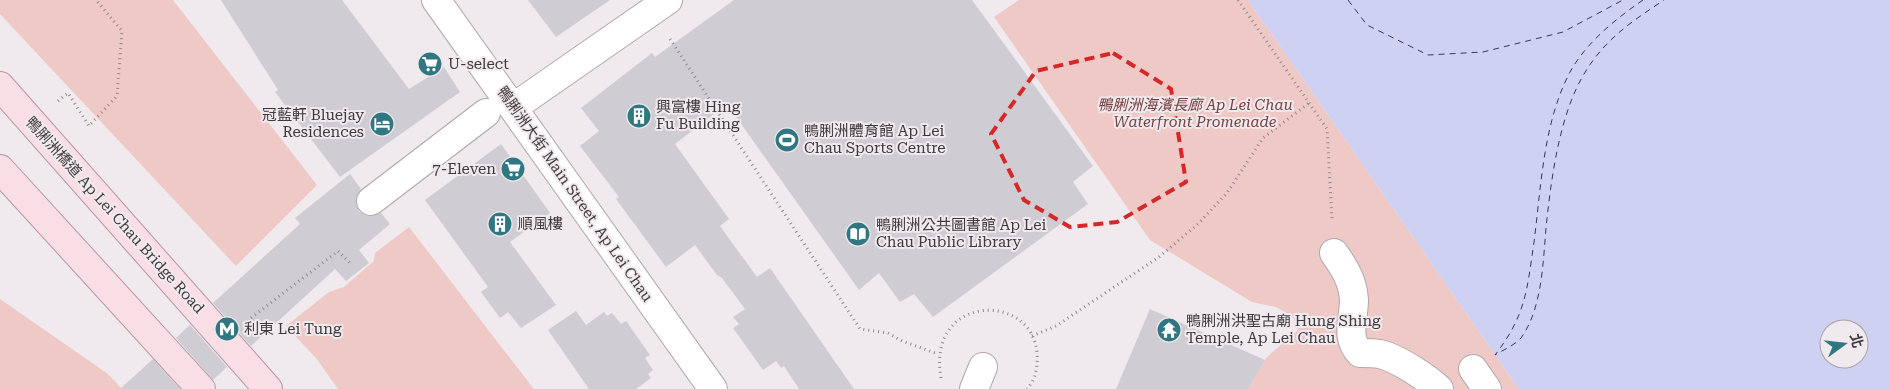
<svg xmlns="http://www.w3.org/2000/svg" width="1889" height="389" font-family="'Roboto Serif','Noto Sans TC',serif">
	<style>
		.green { fill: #efc9c6 }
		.water { fill: #cfd1f3; fill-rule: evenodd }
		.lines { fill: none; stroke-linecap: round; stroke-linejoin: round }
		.ferry { stroke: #363562; stroke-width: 1; stroke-dasharray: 6 5; stroke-linecap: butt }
		.building { fill: #d0ccd4 }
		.minor-casing { stroke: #aea7ac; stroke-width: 30 }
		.major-casing { stroke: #b696a0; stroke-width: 30 }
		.path { stroke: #8e8a8d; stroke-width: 3; stroke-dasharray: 1 4; stroke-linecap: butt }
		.minor { stroke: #fff; stroke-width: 28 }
		.major { stroke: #fadee6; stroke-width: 28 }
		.marked { fill: none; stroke: #d62828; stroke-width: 4; stroke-dasharray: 10 6; stroke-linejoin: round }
		.labels { text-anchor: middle; stroke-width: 4; stroke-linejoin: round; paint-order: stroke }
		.poi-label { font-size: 15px; fill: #3d3a3c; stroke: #f0e9ee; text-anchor: start }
		.park-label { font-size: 15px; font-style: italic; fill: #78413f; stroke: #f0e9ee }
		.street-label { font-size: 15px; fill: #3d3a3c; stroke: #f0e9ee }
	</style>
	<rect width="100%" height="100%" fill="#f0e9ee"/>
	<!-- green -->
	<g class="green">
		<polygon points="0,0 173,0 317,185 236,266 0,14"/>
		<polygon points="1019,0 1248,0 1519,389 1248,389 1266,358 1298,330 1293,317 1276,307 1252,302 1150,240 994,17"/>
		<polygon points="409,227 533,388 534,389 338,389 316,358 286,326 329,292 344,287 374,261 375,253"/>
		<polygon points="0,299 108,374 122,389 0,389"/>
	</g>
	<!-- water -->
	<path class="water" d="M1248 0H1889V389H1519ZM1829 329H1859V359H1829Z"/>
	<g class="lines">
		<!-- ferry -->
		<g class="ferry">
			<polyline points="1348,0 1367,25 1428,55 1483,52 1563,32 1623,0"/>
			<path d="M1643 0C1614 20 1582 46 1567 78 1543 128 1541 188 1534 242 1527 290 1526 315 1495 355 1503 350 1515 345 1521 338 1542 309 1543 263 1546 228 1551 180 1559 116 1584 74 1605 39 1631 22 1664 0"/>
		</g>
	</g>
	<!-- building -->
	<g class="building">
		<polygon points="221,0 342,0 409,89 444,67 460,92 340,177 275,92 278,90"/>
		<polygon points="528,0 610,0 556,37"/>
		<polygon points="734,0 972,0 1093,166 1073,182 1088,204 933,317 914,294 900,302 879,273 859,290 727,104 675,144 729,219 720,226 757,277 770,268 854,389 799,389 784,366 781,368 776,361 763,370 733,328 739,324 733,317 745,309 722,278 717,275 695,245 666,267 616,199 619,197 580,146 599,131 581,108 652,53 655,57"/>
		<polygon points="501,144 550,213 510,242 556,305 521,328 508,312 500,318 481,292 488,287 425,200"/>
		<polygon points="350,174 361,189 357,195 356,203 359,211 365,215 373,216 381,213 390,224 359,250 369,263 346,281 335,269 251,346 213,303 300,224 295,218"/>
		<polygon points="1150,309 1265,360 1248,389 1116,389"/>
		<polygon points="576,311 586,325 604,312 607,316 612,313 621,324 626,321 650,355 645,358 653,370 648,374 651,378 636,389 589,389 548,330"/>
		<polygon points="190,325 227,367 213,380 176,338"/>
		<polygon points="153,359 180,389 120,389"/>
	</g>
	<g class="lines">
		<defs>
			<g id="minor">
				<polyline points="436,0 713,389"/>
				<polyline points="514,107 668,0"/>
				<polyline points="371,201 486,113"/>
				<path d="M1334 253C1344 267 1353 281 1354 300 1354 318 1345 338 1360 353 1366 353 1374 353 1380 354 1397 358 1426 377 1439 389"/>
				<polyline points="1473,369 1487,389"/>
				<polyline points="974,389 983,367"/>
			</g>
			<g id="major">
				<polyline points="0,86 268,389"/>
				<polyline points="0,169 201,389"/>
			</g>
		</defs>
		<!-- minor casing -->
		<use href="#minor" class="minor-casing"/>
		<!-- major casing -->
		<use href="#major" class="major-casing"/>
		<!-- path -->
		<g class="path">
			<polyline points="1238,0 1327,129 1332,219"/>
			<polyline points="670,39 860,329 888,333 902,341 938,354"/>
			<polyline points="58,101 68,93 89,126 117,96 122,31 96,0"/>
			<polyline points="251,318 338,251 350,263"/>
			<polyline points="1032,336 1056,326 1159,257 1198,224 1227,193 1263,138 1309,103"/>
			<path d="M941 378C926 294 1032 291 1037 353 1038 366 1036 379 1027 389"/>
		</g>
		<!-- minor -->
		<use href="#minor" class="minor"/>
		<!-- major -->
		<use href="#major" class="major"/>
	</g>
	<!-- marked area -->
	<path class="marked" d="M1113 53 1171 89 1186 182 1117 222 1070 227 1024 200 991 134 1036 71Z"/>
	<!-- icons -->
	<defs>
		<symbol id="supermarket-disc" viewBox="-11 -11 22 22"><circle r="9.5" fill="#2f7781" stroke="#f0e9ee"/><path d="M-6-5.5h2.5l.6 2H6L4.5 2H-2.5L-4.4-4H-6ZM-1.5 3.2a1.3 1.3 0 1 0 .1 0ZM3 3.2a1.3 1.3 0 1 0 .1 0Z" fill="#fff"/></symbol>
		<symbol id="building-disc" viewBox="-11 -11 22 22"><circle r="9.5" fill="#2f7781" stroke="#f0e9ee"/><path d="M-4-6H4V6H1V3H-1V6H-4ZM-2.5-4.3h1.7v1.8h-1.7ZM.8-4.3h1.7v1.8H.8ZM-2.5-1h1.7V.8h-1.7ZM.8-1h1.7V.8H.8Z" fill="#fff"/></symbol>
		<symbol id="hotel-disc" viewBox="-11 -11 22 22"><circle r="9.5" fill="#2f7781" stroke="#f0e9ee"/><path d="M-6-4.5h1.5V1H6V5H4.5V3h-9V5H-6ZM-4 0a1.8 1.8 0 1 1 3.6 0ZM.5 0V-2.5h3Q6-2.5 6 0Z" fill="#fff"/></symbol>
		<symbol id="stadium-disc" viewBox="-11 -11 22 22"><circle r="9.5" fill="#2f7781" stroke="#f0e9ee"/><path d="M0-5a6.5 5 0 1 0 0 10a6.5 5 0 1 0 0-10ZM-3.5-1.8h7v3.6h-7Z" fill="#fff"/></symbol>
		<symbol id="library-disc" viewBox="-11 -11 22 22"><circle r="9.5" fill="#2f7781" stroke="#f0e9ee"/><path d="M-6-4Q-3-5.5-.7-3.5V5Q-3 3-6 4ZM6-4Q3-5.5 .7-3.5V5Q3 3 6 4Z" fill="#fff"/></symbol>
		<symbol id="metro-disc" viewBox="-11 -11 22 22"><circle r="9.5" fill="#2f7781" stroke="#f0e9ee"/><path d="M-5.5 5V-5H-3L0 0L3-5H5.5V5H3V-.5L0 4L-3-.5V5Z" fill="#fff"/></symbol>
		<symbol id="temple-disc" viewBox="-11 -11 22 22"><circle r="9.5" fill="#2f7781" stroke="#f0e9ee"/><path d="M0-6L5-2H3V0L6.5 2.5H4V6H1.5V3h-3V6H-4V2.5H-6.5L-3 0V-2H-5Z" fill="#fff"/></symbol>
	</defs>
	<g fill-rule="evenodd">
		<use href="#supermarket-disc" x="416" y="50" width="28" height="28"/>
		<use href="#building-disc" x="625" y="102" width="28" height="28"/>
		<use href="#hotel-disc" x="368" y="110" width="28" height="28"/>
		<use href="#stadium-disc" x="773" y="126" width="28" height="28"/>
		<use href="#supermarket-disc" x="499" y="155" width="28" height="28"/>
		<use href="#building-disc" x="486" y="210" width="28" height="28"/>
		<use href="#library-disc" x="844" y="220" width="28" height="28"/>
		<use href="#metro-disc" x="213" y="315" width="28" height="28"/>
		<use href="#temple-disc" x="1155" y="316" width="28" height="28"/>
	</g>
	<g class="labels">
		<!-- poi labels -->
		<g class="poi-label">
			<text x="448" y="69">U-select</text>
			<text x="656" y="112">興富樓 Hing<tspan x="656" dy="17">Fu Building</tspan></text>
			<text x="364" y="120" text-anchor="end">冠藍軒 Bluejay<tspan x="364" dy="17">Residences</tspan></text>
			<text x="804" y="136">鴨脷洲體育館 Ap Lei<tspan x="804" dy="17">Chau Sports Centre</tspan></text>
			<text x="496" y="174" text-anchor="end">7-Eleven</text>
			<text x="518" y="229">順風樓</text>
			<text x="876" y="230">鴨脷洲公共圖書館 Ap Lei<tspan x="876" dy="17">Chau Public Library</tspan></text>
			<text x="1186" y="326">鴨脷洲洪聖古廟 Hung Shing<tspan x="1186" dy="17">Temple, Ap Lei Chau</tspan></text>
			<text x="244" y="334">利東 Lei Tung</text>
		</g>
		<!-- park labels -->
		<g class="park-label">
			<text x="1195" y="110">鴨脷洲海濱長廊 Ap Lei Chau<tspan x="1195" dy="17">Waterfront Promenade</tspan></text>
		</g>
		<!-- street labels -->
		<g class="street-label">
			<text transform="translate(575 194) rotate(55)" y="5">鴨脷洲大街 Main Street, Ap Lei Chau</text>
			<text transform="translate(115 215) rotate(48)" y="5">鴨脷洲橋道 Ap Lei Chau Bridge Road</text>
		</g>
	</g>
	<!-- north arrow -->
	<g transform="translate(1844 344) rotate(75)"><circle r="24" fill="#f0e9ee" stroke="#a8a3a7"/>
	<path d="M0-4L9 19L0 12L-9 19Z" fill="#2f7781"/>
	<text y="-8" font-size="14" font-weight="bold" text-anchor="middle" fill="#3d3a3c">北</text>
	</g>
</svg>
